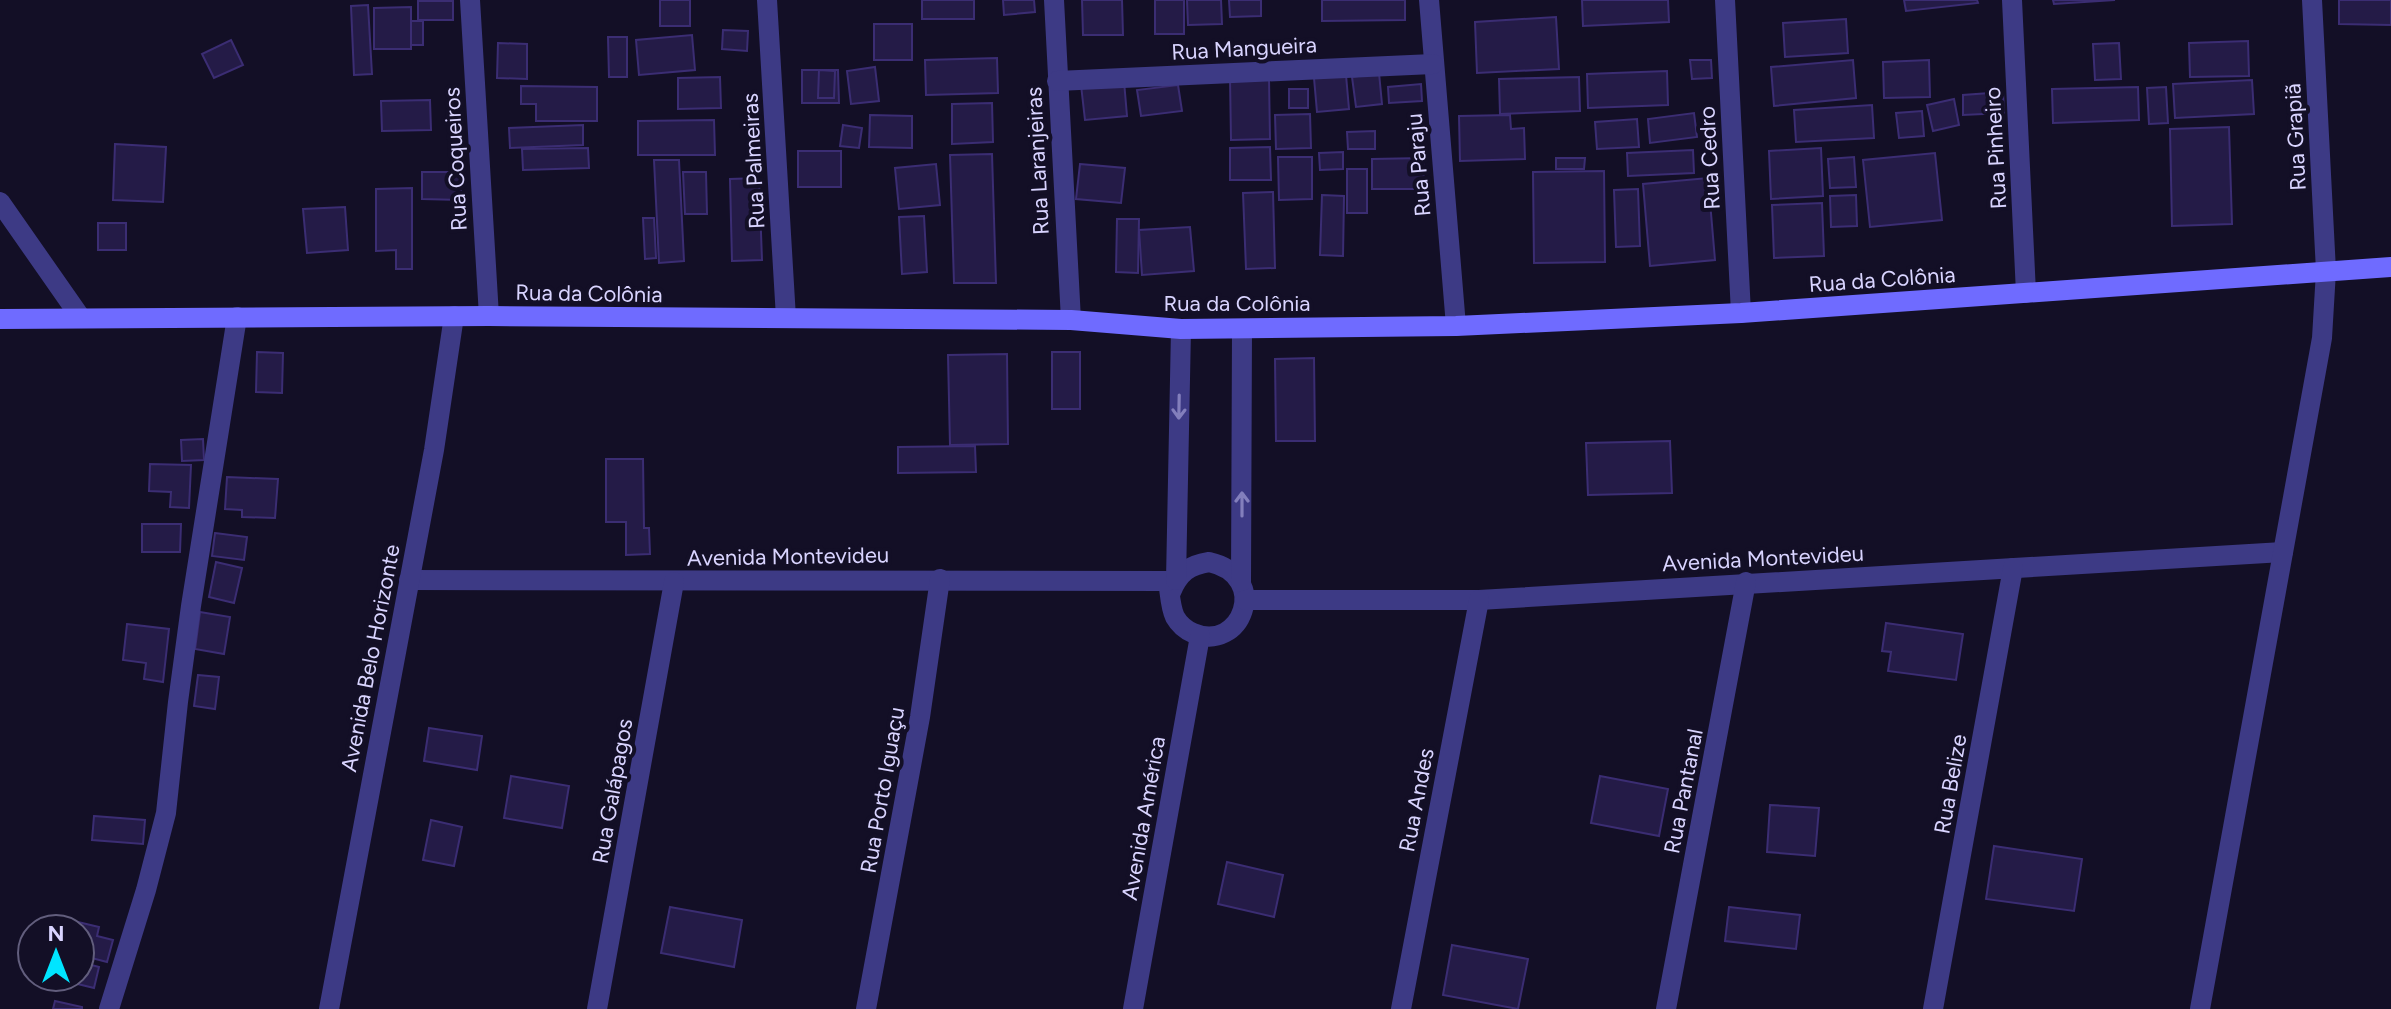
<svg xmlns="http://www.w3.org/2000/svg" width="2391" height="1009" font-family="Figtree,sans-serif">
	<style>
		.building { fill: #241b47; stroke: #3b2d73; stroke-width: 2 }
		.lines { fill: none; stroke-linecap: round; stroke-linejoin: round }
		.minor { stroke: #3d3a85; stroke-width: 20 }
		.secondary { stroke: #6f6bff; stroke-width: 20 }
		.oneway { stroke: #837fbc }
		.labels { text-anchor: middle; stroke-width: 8; stroke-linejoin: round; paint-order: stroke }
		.street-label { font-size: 22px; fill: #d9d4ff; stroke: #130f26 }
	</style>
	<rect width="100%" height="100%" fill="#130f26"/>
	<!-- building -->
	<g class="building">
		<rect x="660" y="0" width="30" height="26"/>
		<rect x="922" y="0" width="52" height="19"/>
		<polygon points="1003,0 1034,0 1035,12 1004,15"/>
		<polygon points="1082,0 1122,0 1123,35 1083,35"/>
		<rect x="1155" y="0" width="29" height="34"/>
		<polygon points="1187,0 1221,0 1222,24 1188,25"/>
		<polygon points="1229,0 1261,0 1261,16 1230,17"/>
		<polygon points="1322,0 1405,0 1405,20 1322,21"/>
		<polygon points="1582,0 1668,0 1669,22 1583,26"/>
		<polygon points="1904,0 1977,0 1978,3 1906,11"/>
		<polygon points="2053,0 2115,0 2054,4"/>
		<polygon points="2339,0 2391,0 2391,25 2339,24"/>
		<rect x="418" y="1" width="35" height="19"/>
		<polygon points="368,5 372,74 354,75 351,6"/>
		<polygon points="411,7 411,49 374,49 374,8"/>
		<polygon points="1556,17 1559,69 1477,73 1475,22"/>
		<polygon points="1846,19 1848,53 1785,57 1783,23"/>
		<rect x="411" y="21" width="12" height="24"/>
		<rect x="874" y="24" width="38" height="36"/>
		<polygon points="723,30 748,31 747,51 722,49"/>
		<polygon points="692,35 695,70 639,75 636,40"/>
		<polygon points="608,37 627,37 627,77 609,77"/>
		<polygon points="231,40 243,65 214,78 202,54"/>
		<polygon points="2248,41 2249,76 2190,77 2189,43"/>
		<polygon points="498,43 527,44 527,79 497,78"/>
		<polygon points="2119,43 2121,79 2095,80 2093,44"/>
		<polygon points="997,58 998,93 926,95 925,60"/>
		<polygon points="1690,60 1711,60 1712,78 1692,79"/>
		<polygon points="1853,60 1856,98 1774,106 1771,67"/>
		<polygon points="1929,60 1930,97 1884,98 1883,62"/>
		<polygon points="875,67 879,101 851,104 847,71"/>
		<polygon points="802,70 838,70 839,103 802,103"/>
		<polygon points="819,70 835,71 834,98 818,98"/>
		<polygon points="1667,71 1668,105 1588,108 1587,74"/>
		<polygon points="1379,73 1382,104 1356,107 1352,77"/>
		<polygon points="1346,75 1349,109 1317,112 1314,78"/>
		<polygon points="720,77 721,108 678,109 678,78"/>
		<polygon points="1579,77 1580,111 1500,114 1499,79"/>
		<polygon points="1230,78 1269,78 1270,139 1231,140"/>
		<polygon points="2252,80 2254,114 2175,118 2173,84"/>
		<polygon points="1124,81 1127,116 1085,120 1081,85"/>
		<polygon points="1421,84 1422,101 1389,103 1388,87"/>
		<polygon points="1178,85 1182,111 1141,116 1137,90"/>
		<polygon points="521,86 597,87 597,121 536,121 536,104 521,104"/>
		<polygon points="2138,87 2139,120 2053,123 2052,89"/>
		<polygon points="2166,87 2168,123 2149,124 2147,88"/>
		<rect x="1289" y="89" width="19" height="19"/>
		<polygon points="2003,92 2004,113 1963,115 1963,95"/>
		<polygon points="1954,99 1959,125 1933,131 1927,105"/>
		<polygon points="430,100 431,130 382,131 381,101"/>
		<polygon points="992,103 993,142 952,144 952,104"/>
		<polygon points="1872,105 1874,138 1796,142 1794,110"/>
		<polygon points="1922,111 1924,136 1899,138 1896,113"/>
		<polygon points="1694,113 1697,137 1650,143 1648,119"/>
		<polygon points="1310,114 1311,148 1276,149 1275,115"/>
		<polygon points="870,115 912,116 912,148 869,147"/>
		<polygon points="1510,115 1511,129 1524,128 1525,159 1460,161 1459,116"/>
		<polygon points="1637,119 1639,147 1597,149 1595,122"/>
		<polygon points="714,120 715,155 638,155 638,121"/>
		<polygon points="583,125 583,145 510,148 509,128"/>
		<polygon points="843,125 862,128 859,148 840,146"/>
		<polygon points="2229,127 2232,224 2172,226 2170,129"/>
		<polygon points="1375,131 1375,149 1348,149 1347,132"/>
		<polygon points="115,144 166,147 163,202 113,200"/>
		<polygon points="1270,147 1271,180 1230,180 1230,148"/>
		<polygon points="588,148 589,168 523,170 522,149"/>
		<polygon points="1821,148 1823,196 1771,199 1769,151"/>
		<polygon points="1693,150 1694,173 1628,176 1627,153"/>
		<rect x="798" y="151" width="43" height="36"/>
		<polygon points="1343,152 1343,169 1320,170 1319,153"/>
		<polygon points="1935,153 1942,220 1870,227 1863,160"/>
		<polygon points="992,154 996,283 954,283 950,155"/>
		<polygon points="1278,157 1312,157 1312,199 1279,200"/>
		<polygon points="1854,157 1856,187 1830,188 1828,159"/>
		<polygon points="1423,158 1424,189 1372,189 1372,159"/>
		<polygon points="1556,158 1585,158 1584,169 1556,169"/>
		<polygon points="654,160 679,160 684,261 659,263"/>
		<polygon points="936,164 940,205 899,209 895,168"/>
		<polygon points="1080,164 1125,168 1121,203 1076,199"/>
		<rect x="1347" y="169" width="20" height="44"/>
		<polygon points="1604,171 1605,262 1534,263 1533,172"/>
		<polygon points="422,172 461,172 461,200 422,199"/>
		<polygon points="683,172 706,172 707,214 685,214"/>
		<polygon points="759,178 762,260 732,261 730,179"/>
		<polygon points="1708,178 1715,260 1650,266 1643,184"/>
		<polygon points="412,188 412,269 396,269 396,250 376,251 376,189"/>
		<polygon points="1638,189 1640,246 1616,247 1614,190"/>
		<polygon points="1273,192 1275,268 1246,269 1243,193"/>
		<polygon points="1322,195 1344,196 1343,256 1320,255"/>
		<polygon points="1856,195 1857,226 1831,227 1830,196"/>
		<polygon points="1822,203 1824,256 1774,258 1772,205"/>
		<polygon points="345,207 348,250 307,253 303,209"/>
		<polygon points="924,216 927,272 902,274 899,217"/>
		<polygon points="643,218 654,218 656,258 645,259"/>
		<polygon points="1117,219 1139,219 1138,273 1116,272"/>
		<rect x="98" y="223" width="28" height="27"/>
		<polygon points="1190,227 1194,271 1142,275 1139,230"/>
		<polygon points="257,352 283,353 282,393 256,392"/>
		<rect x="1052" y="352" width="28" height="57"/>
		<polygon points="1007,354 1008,444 950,445 948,355"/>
		<polygon points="1314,358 1315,441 1276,441 1275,359"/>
		<polygon points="203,439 204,460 182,461 181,440"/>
		<polygon points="1670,441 1672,493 1588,495 1586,443"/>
		<polygon points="975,446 976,472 898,473 898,447"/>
		<polygon points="606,459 643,459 644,528 649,528 650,554 626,555 626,522 606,522"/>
		<polygon points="150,464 191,465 189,508 170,507 171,492 149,491"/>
		<polygon points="227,477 278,479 275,518 242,517 242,510 225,509"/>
		<polygon points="142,524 181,524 180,552 142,552"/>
		<polygon points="215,533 247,537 244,560 212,556"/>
		<polygon points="216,562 242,568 234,603 209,597"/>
		<polygon points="200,612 230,617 224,654 195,649"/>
		<polygon points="1886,623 1963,634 1956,680 1888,671 1891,652 1882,651"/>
		<polygon points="127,624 169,629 163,682 144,679 146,663 123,660"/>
		<polygon points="198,675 219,677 215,709 194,706"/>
		<polygon points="429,728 482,736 477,770 424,761"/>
		<polygon points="511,776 569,786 562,828 504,818"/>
		<polygon points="1600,776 1668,789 1659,836 1591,823"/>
		<polygon points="1770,805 1819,808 1815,856 1767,852"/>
		<polygon points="94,816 145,820 143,844 92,840"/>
		<polygon points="431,820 462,827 454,866 423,860"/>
		<polygon points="1994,846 2082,859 2074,911 1986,899"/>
		<polygon points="1227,862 1283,875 1274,917 1218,904"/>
		<polygon points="670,907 742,920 734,967 661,953"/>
		<polygon points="1729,907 1800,915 1796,949 1725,941"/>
		<polygon points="78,922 99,927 97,936 113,940 107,962 80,955 80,929 76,929"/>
		<polygon points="1452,945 1528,959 1518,1009 1443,995"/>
		<polygon points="80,962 99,967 94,988 49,977 80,977"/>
		<polygon points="55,1001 82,1007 82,1009 53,1009"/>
	</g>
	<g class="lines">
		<!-- minor -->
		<g class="minor">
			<polyline points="470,0 489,316"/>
			<polyline points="767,0 786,318"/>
			<polyline points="1054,0 1071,320"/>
			<polyline points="1429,0 1456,326"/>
			<polyline points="1725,0 1741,313"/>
			<polyline points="2012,0 2026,293"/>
			<polyline points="1057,81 1433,64"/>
			<polyline points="0,202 81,318"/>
			<path d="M1209 562C1272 576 1241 654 1193 633 1186 630 1179 624 1175 617 1170 607 1170 592 1168 581L1171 592C1179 573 1189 565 1209 562Z"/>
			<polyline points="409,580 1168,581"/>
			<polyline points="1176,580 1181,329"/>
			<polyline points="1241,582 1242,329"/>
			<polyline points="1245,600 1479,600 2283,552"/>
			<polyline points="109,1009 146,890 166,813 178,702 191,606 237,317"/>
			<polyline points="329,1009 434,450 454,316"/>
			<polyline points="597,1009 674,582"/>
			<polyline points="866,1009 920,717 940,579"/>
			<polyline points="1133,1009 1200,636"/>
			<polyline points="1401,1009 1479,600"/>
			<polyline points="1666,1009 1746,582"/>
			<polyline points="1933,1009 2013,568"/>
			<polyline points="2200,1009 2322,338 2326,271 2312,0"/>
		</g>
		<!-- secondary -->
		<polyline class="secondary" points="0,319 489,316 1071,320 1181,329 1456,326 1741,313 2391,267"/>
	</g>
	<!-- one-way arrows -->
	<defs><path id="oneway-shaft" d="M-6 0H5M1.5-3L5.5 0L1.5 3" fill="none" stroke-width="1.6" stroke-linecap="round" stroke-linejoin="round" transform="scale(2)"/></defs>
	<g class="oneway">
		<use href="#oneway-shaft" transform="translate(1179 407) rotate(91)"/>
		<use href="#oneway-shaft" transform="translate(1242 504) rotate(-90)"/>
	</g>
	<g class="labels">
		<!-- street labels -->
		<g class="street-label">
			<text transform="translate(1244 48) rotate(-3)" y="8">Rua Mangueira</text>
			<text transform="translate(2295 137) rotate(-93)" y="8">Rua Grapiã</text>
			<text transform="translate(1995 148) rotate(-93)" y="8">Rua Pinheiro</text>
			<text transform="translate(1709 158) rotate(-93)" y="8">Rua Cedro</text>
			<text transform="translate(455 159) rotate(-93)" y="8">Rua Coqueiros</text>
			<text transform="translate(753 161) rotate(-93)" y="8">Rua Palmeiras</text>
			<text transform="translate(1037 161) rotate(-93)" y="8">Rua Laranjeiras</text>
			<text transform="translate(1418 165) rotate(-95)" y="8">Rua Paraju</text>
			<text transform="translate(1882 279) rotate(-4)" y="8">Rua da Colônia</text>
			<text transform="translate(589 293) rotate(1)" y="8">Rua da Colônia</text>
			<text x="1237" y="311">Rua da Colônia</text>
			<text transform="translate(788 556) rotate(-1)" y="8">Avenida Montevideu</text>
			<text transform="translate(1763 558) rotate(-3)" y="8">Avenida Montevideu</text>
			<text transform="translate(370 658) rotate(-79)" y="8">Avenida Belo Horizonte</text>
			<text transform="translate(1950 784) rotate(-80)" y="8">Rua Belize</text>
			<text transform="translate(882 790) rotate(-80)" y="8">Rua Porto Iguaçu</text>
			<text transform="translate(612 791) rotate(-80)" y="8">Rua Galápagos</text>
			<text transform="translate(1683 791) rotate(-79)" y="8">Rua Pantanal</text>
			<text transform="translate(1416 800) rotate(-79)" y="8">Rua Andes</text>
			<text transform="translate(1143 818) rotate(-80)" y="8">Avenida América</text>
		</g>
	</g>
	<!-- north arrow -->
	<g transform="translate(56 953)"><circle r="38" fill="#130f26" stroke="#625e7d" stroke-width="2"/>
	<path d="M0-6L14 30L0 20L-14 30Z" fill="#00e5ff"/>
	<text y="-12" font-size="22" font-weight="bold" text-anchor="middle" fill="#d9d4ff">N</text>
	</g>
</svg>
